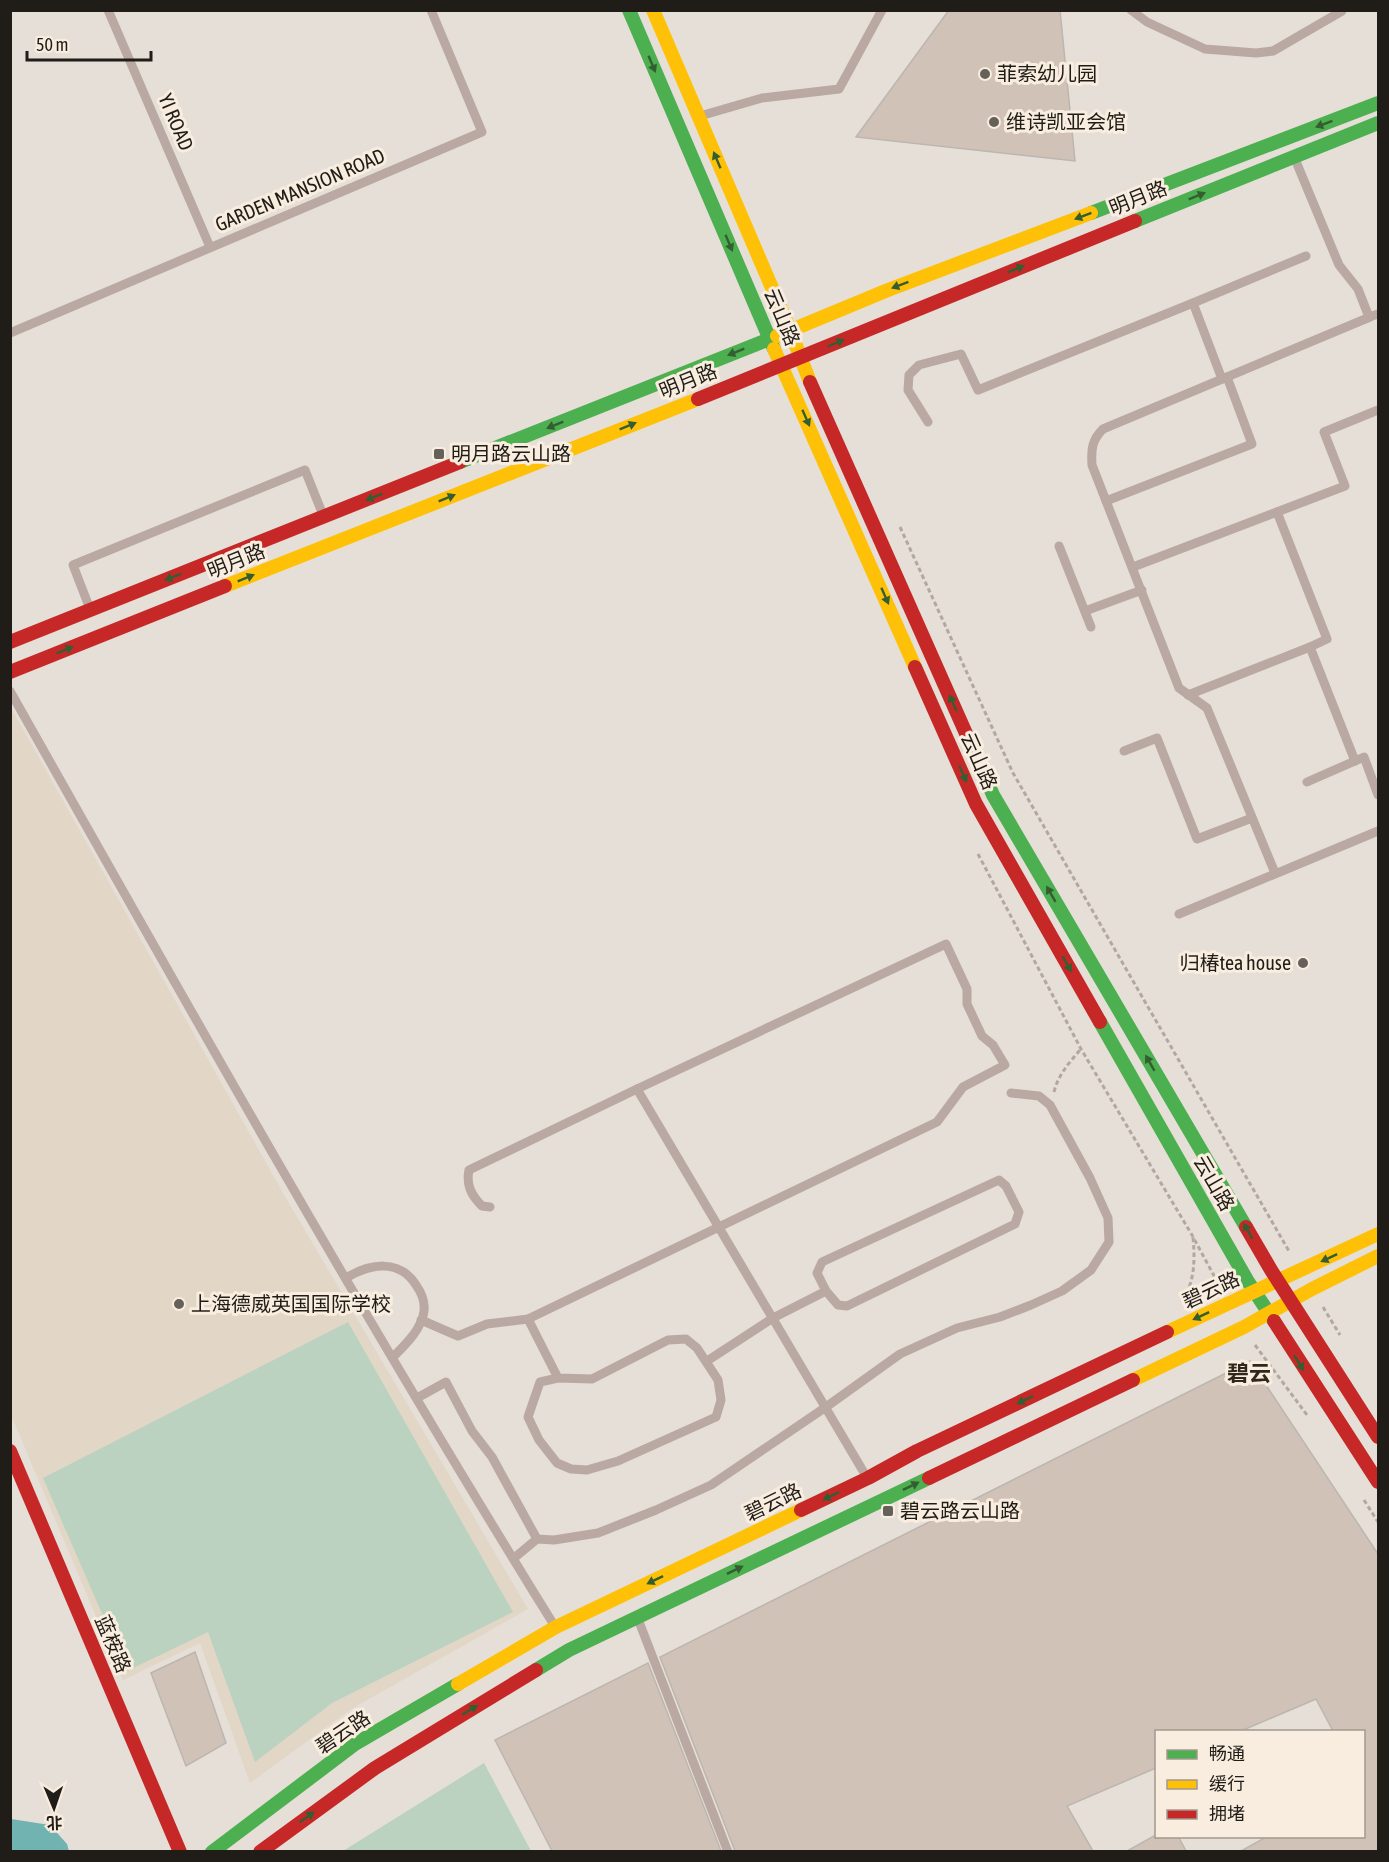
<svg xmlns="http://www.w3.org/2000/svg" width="1389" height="1862" font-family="'Asap Condensed','Noto Sans SC',sans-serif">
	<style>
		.built { fill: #e2d6c7 }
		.green { fill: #bad2bf }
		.water { fill: #70b3b0 }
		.building { fill: #d1c2b8; stroke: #bcb6b0; stroke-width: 1.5 }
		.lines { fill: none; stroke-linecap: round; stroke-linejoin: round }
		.path { stroke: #b2a8a1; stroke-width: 3; stroke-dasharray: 4.5 3; stroke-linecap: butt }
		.lane { stroke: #baa9a2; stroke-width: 9 }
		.fast { stroke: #4caf50; stroke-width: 14 }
		.slow { stroke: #ffc107; stroke-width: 14 }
		.jam { stroke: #c62828; stroke-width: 14 }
		.oneway { fill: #345e31 }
		.poi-dot { fill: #65605a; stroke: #f8edde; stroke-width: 2 }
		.labels { text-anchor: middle; stroke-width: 6; stroke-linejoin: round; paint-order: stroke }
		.poi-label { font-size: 20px; fill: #201c17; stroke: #f8edde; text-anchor: start }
		.street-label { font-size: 20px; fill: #201c17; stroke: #f8edde }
		.quarter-label { font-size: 22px; font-weight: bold; fill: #31281c; stroke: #f8edde }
	</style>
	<rect width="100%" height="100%" fill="#e5dfd7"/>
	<!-- built -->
	<polygon class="built" points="10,706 283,1193 528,1609 353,1708 250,1783 200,1643 123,1680 11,1415"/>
	<!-- green -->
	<g class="green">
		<polygon points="348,1322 513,1612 332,1703 255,1762 208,1632 127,1671 43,1478"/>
		<polygon points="484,1763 531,1851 343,1851"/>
	</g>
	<!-- water -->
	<polygon class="water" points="11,1819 50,1825 67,1844 69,1851 11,1851"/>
	<!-- building -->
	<g class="building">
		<polygon points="949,10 1060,10 1075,161 856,137"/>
		<polygon points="1250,1361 1378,1554 1378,1851 1241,1851 1268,1836 1364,1836 1364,1731 1333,1731 1316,1699 1241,1731 1156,1731 1156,1768 1067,1806 1093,1851 735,1851 660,1657"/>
		<polygon points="195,1652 226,1743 186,1766 151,1673"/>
		<polygon points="648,1663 721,1851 552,1851 495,1740"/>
		<polygon points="1154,1836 1178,1836 1186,1851 1127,1851"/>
	</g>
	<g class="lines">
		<!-- path -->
		<g class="path">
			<polyline points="900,527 1013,773 1290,1253"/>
			<polyline points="978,854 1081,1049 1192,1235 1219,1285"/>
			<path d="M1054 1092C1058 1075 1069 1063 1080 1050"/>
			<path d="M1183 1300C1195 1280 1195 1260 1193 1237"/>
			<polyline points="1323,1307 1340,1335"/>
			<polyline points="1255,1345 1307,1415"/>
			<polyline points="1364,1500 1378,1522"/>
		</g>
		<!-- lane -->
		<g class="lane">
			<polyline points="108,10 210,247"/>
			<polyline points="1131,10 1147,22 1205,49 1256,53 1273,51 1342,11"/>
			<polyline points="700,116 762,98 839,89 882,10"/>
			<polyline points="1295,159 1339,265 1358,289 1369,317 1378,314"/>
			<polyline points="10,333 482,132 431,10"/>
			<polyline points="1222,379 1193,303 1306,256"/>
			<polyline points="928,422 908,390 909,375 919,365 961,354 978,390 1193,303"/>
			<polyline points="1106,501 1252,444 1227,377"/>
			<polyline points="1277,512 1327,639 1310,647"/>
			<polyline points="1059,546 1091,627"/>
			<polyline points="1133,567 1345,486 1324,432 1378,410"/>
			<polyline points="90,609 73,565 305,470 323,515"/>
			<polyline points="1085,611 1142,590"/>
			<path d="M10 691C187 1005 364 1319 554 1625"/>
			<polyline points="1188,695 1310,647 1355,761"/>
			<polyline points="1124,751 1157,738 1197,839 1252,818"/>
			<polyline points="1307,782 1364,757 1378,795"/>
			<path d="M1275 873 1207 708 1179 688 1092 465C1091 449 1092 440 1103 429L1370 317"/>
			<polyline points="1179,914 1378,831"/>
			<path d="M490 1207 482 1206C471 1195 466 1185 469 1170L637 1089 866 1476"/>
			<path d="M346 1278C369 1264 399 1258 416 1285 421 1292 425 1302 424 1311 422 1329 405 1345 393 1357"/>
			<polyline points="528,1319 558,1378 592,1379 668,1340 686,1339 697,1348 718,1380 721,1400 716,1417 618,1461 587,1470 571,1469 557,1463 539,1440 528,1417 540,1382 558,1378"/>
			<polyline points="421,1320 458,1336 487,1324 528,1319 937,1122 963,1087 1005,1065 993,1045 982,1036 967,1004 967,989 946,944 637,1089"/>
			<polyline points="707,1361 773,1318 826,1291 817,1273 822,1262 999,1180 1006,1186 1019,1212 1015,1224 847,1306 838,1305 826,1291"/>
			<polyline points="417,1398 446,1382 472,1431 492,1457 537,1539 554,1540 598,1533 656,1510 711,1485 826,1407 900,1354 957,1328 1000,1317 1031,1305 1062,1291 1091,1270 1109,1242 1108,1218 1090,1178 1050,1105 1039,1096 1011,1093"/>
			<polyline points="514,1558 537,1539"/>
			<polyline points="638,1619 728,1852"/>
		</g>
		<!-- fast -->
		<g class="fast">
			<polyline points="629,10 774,349"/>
			<polyline points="1091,213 1378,103"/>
			<polyline points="1135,221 1378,123"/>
			<polyline points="460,462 777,336"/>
			<polyline points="984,774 993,795 1246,1227"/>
			<polyline points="1100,1022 1247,1280 1274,1321"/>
			<polyline points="536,1670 569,1650 929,1478"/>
			<polyline points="212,1852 355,1744 458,1684"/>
		</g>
		<!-- slow -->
		<g class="slow">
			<polyline points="653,10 790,330 810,382"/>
			<polyline points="777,336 888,290 1091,213"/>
			<polyline points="774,349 915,667"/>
			<polyline points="225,586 698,399"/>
			<polyline points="1167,1332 1378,1234"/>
			<polyline points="1133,1380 1244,1327 1312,1289 1378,1256"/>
			<polyline points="458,1684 556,1627 801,1510"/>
		</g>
		<!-- jam -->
		<g class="jam">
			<polyline points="810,382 984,774"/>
			<polyline points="698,399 1135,221"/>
			<polyline points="10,642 460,462"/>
			<polyline points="915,667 976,804 1100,1022"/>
			<polyline points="10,672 225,586"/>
			<polyline points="1246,1227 1271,1270 1378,1437"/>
			<polyline points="1274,1321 1378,1482"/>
			<polyline points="10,1451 180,1852"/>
			<polyline points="929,1478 1133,1380"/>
			<polyline points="801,1510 868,1478 917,1451 1167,1332"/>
			<polyline points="260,1852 375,1768 536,1670"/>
		</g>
	</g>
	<!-- one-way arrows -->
	<defs><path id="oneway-solid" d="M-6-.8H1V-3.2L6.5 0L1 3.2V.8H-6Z" transform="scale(1.5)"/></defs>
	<g class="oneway">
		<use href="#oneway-solid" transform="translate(652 64) rotate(67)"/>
		<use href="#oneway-solid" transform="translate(1324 124) rotate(159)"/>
		<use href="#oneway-solid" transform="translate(717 160) rotate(-113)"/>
		<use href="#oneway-solid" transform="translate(1197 196) rotate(-22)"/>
		<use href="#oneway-solid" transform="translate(1083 216) rotate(159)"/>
		<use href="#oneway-solid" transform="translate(729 243) rotate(67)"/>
		<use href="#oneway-solid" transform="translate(1016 269) rotate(-22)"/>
		<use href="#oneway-solid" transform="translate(900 285) rotate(159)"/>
		<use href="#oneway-solid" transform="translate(836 343) rotate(-23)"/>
		<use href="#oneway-solid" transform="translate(736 352) rotate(158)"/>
		<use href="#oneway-solid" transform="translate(806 418) rotate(66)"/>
		<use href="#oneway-solid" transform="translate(555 425) rotate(158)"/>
		<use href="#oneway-solid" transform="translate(628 426) rotate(-22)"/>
		<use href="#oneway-solid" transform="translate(374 497) rotate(158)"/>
		<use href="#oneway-solid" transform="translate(447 498) rotate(-22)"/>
		<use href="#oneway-solid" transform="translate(173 577) rotate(158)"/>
		<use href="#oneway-solid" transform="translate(246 578) rotate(-22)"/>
		<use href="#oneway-solid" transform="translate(885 596) rotate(66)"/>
		<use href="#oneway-solid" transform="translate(65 650) rotate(-22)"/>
		<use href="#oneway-solid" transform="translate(953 703) rotate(-114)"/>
		<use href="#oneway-solid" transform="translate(963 774) rotate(66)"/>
		<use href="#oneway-solid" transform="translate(1051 894) rotate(-120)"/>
		<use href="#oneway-solid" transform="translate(1067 964) rotate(60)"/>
		<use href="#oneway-solid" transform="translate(1150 1063) rotate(-120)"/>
		<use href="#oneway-solid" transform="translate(1248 1231) rotate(-120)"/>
		<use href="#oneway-solid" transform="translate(1329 1258) rotate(155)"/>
		<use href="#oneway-solid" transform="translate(1201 1316) rotate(155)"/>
		<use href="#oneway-solid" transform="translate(1299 1363) rotate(57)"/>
		<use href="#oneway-solid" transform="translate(1025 1400) rotate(155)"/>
		<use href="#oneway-solid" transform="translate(911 1486) rotate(-26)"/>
		<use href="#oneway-solid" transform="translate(831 1496) rotate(154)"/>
		<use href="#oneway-solid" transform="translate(735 1570) rotate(-26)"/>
		<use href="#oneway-solid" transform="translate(655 1580) rotate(154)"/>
		<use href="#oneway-solid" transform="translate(470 1710) rotate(-31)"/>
		<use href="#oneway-solid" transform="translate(307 1817) rotate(-36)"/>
	</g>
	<!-- markers -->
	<g class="poi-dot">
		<circle cx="985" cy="74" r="6"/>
		<circle cx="994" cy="122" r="6"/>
		<rect x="433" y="448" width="12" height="12" rx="3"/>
		<circle cx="1303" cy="963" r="6"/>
		<circle cx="179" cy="1304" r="6"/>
		<rect x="882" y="1505" width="12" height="12" rx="3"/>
	</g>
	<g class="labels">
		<!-- poi labels -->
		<g class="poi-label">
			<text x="997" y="81">菲索幼儿园</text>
			<text x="1006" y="129">维诗凯亚会馆</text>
			<text x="451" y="461">明月路云山路</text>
			<text x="1291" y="970" text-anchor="end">归椿tea house</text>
			<text x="191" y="1311">上海德威英国国际学校</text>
			<text x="900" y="1518">碧云路云山路</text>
		</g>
		<!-- street labels -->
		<g class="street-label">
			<text transform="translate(176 122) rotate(67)" y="7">YI ROAD</text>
			<text transform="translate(300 190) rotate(-23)" y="7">GARDEN MANSION ROAD</text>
			<text transform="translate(1138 198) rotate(-22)" y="7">明月路</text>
			<text transform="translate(782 317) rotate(67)" y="7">云山路</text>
			<text transform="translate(688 381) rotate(-22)" y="7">明月路</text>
			<text transform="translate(236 561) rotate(-22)" y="7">明月路</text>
			<text transform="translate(979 761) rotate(66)" y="7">云山路</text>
			<text transform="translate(1214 1183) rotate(60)" y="7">云山路</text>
			<text transform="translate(1211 1290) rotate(-25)" y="7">碧云路</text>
			<text transform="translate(773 1502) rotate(-26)" y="7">碧云路</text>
			<text transform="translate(113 1644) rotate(67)" y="7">蓝桉路</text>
			<text transform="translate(343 1732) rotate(-34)" y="7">碧云路</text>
		</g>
		<!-- quarter labels -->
		<g class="quarter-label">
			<text x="1249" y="1381">碧云</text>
		</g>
	</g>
	<!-- border -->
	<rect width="1389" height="1862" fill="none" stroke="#201c17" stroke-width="24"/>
	<!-- legend -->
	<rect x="1155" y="1730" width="210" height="108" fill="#f8edde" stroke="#a2998e" stroke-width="1.5"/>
	<rect x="1167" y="1750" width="30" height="9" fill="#4caf50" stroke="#a2998e" stroke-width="1.5"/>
	<text x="1209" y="1760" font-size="18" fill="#201c17">畅通</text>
	<rect x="1167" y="1780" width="30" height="9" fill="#ffc107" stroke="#a2998e" stroke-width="1.5"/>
	<text x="1209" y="1790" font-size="18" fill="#201c17">缓行</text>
	<rect x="1167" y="1810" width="30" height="9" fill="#c62828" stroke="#a2998e" stroke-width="1.5"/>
	<text x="1209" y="1820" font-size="18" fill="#201c17">拥堵</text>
	<!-- north arrow -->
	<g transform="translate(54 1808) rotate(178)" stroke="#f8edde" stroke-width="4.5" paint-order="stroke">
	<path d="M0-4.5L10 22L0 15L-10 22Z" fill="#201c17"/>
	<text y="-9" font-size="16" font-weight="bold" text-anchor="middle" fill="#201c17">北</text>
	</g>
	<!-- scale -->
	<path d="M27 51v9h124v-9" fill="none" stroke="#201c17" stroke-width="3"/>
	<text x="36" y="51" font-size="18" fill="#201c17" stroke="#f8edde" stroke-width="4.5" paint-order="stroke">50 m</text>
</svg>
